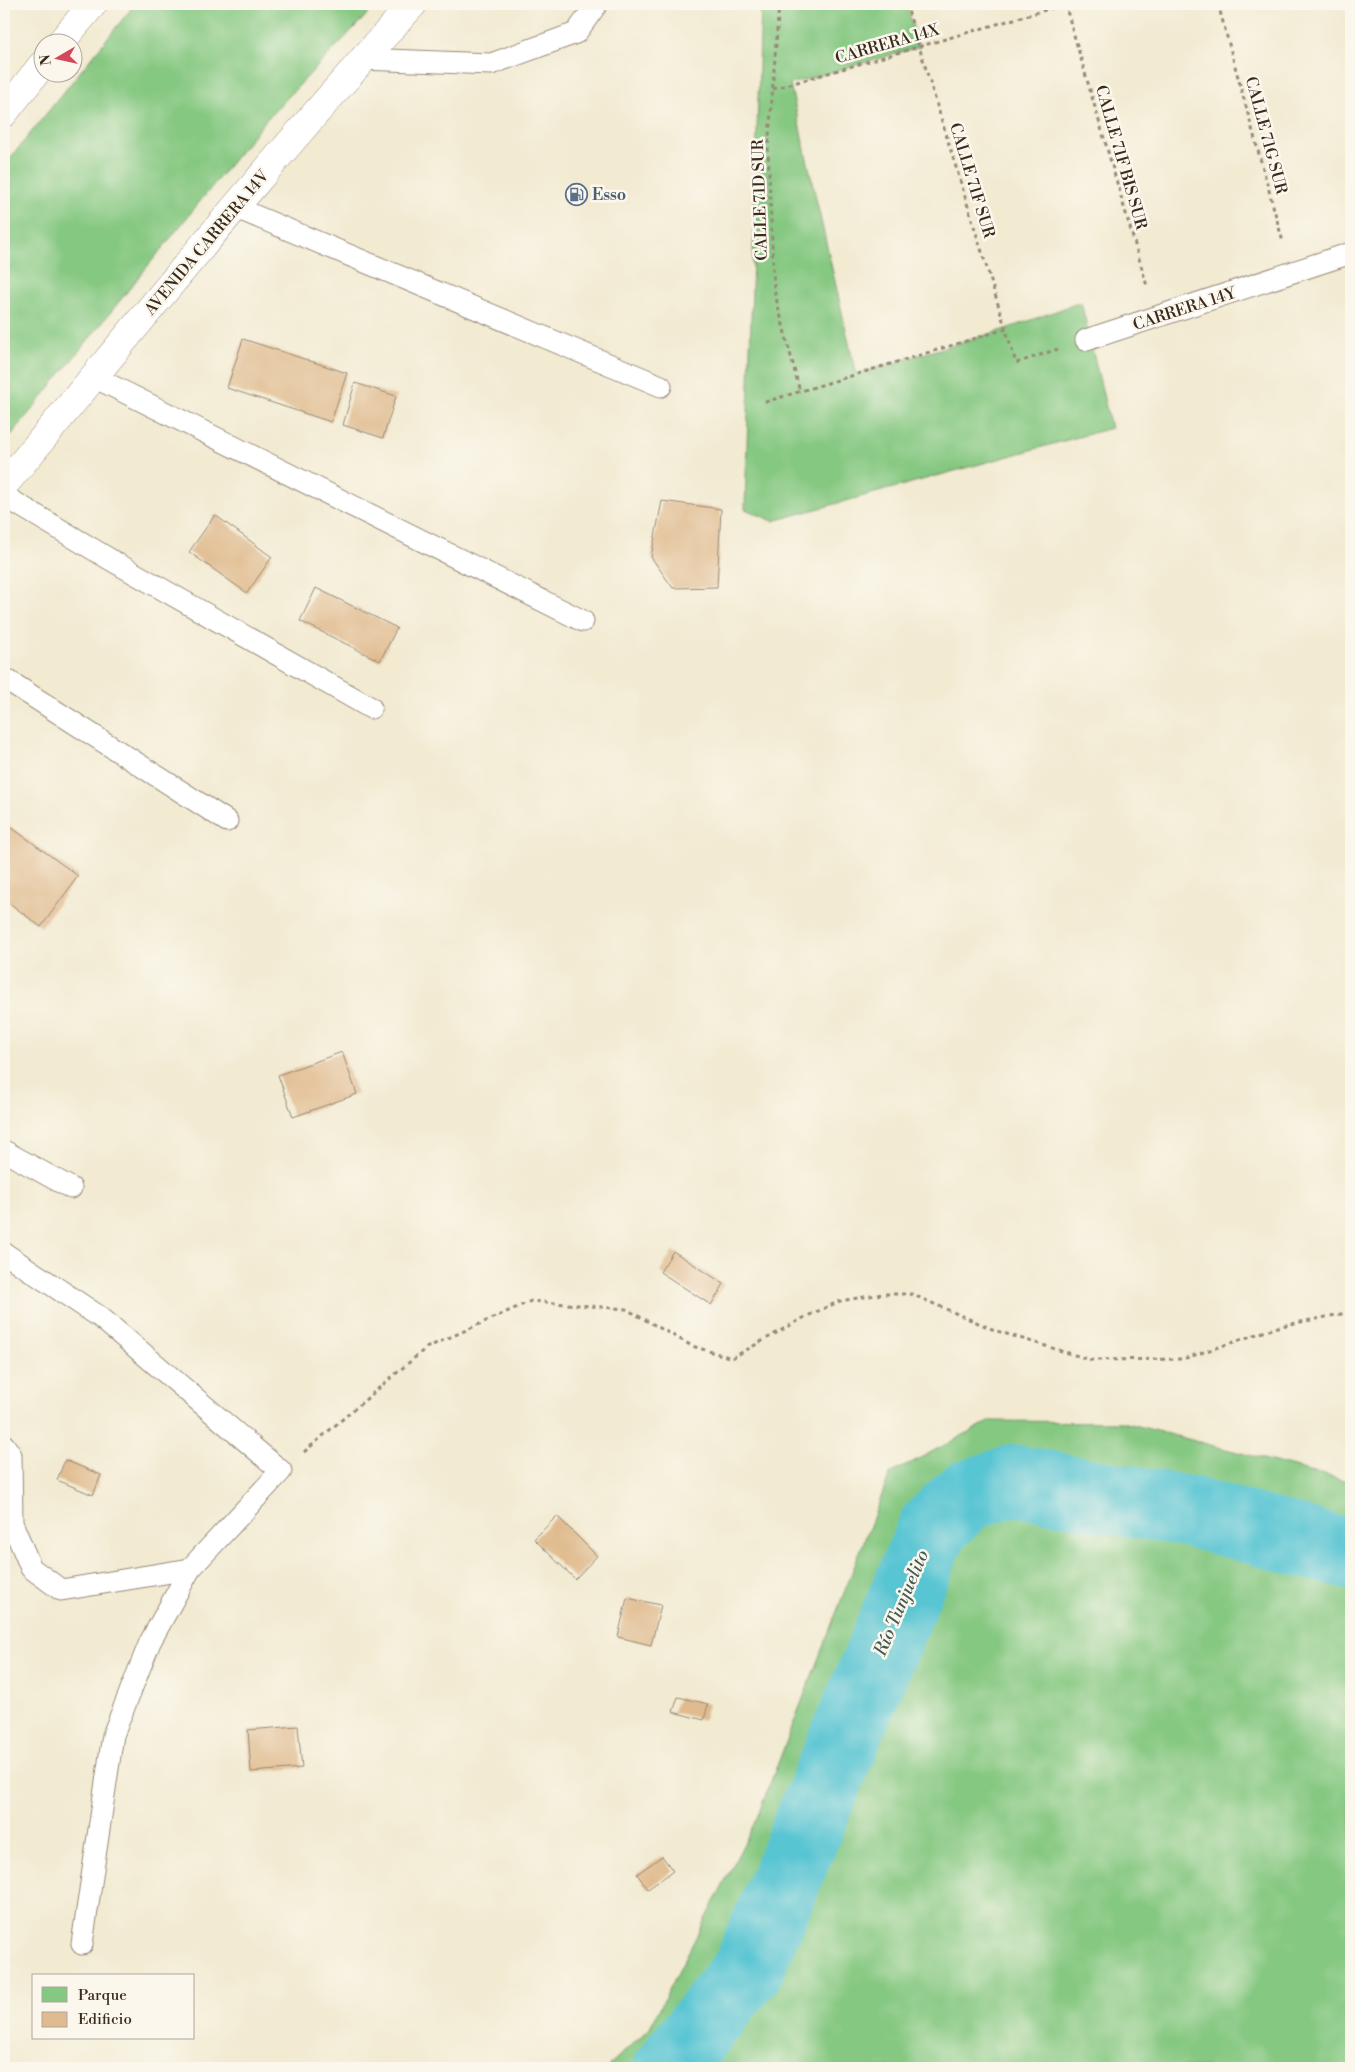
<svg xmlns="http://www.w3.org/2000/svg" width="1355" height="2072" font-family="'Libre Bodoni',serif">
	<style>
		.green { fill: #85c881; stroke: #607950 }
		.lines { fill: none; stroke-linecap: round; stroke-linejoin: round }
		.river { stroke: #59c5d3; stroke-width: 71 }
		.building { fill: #e0bb8f }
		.lane-casing { stroke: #968a78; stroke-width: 23 }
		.highway-casing { stroke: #968a78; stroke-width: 29 }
		.path { stroke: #968a78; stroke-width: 3; stroke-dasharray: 4 4; stroke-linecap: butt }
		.lane { stroke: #fff; stroke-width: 21 }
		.highway { stroke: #fff; stroke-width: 28 }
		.labels { text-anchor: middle; stroke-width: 5; stroke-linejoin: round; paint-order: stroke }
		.street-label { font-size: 16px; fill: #3b2a1e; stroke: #fbf7ec }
		.service-label { font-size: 16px; font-weight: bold; fill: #4e5e75; stroke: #fbf7ec; text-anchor: start }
		.water-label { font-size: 18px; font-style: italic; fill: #445854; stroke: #fbf7ec }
	</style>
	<rect width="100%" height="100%" fill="#fbf7ec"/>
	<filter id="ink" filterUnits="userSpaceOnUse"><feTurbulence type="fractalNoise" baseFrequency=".02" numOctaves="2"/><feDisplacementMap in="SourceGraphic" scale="10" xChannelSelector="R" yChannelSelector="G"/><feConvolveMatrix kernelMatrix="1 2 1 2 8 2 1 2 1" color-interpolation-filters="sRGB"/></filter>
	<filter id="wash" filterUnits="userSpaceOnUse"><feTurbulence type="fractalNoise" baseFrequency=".0096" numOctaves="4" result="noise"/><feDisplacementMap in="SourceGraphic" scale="20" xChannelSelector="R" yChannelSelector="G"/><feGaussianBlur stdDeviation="1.12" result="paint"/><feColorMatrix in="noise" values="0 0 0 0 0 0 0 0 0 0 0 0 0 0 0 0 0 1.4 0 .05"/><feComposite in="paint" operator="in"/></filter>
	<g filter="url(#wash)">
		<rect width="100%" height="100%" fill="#f2ead1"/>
		<!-- green -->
		<g class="green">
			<polygon points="135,4 377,4 265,121 4,444 4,166"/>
			<polygon points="761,4 906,4 919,47 790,84 856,374 1006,329 1081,302 1111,428 773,521 745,509"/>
			<polygon points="990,1421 1123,1422 1351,1482 1351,2068 606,2068 649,2029 756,1820 890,1474"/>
		</g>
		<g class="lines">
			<!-- river -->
			<polyline class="river" points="669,2068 749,1967 933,1528 966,1496 1013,1480 1195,1513 1351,1555"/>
		</g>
		<g id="blocks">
			<!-- building -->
			<g class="building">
				<polygon points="243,339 347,373 331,422 227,388"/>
				<polygon points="355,383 396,396 383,438 343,425"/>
				<polygon points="662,501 721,509 717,587 673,588 651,557"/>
				<polygon points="215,515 272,557 247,593 189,552"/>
				<polygon points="316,588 397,628 380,661 300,621"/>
				<polygon points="4,822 78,876 41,927 4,899"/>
				<polygon points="342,1052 357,1094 293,1117 278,1075"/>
				<polygon points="673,1251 724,1284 711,1305 660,1272"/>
				<polygon points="65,1460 101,1475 93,1495 57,1480"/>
				<polygon points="557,1516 597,1556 575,1579 534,1539"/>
				<polygon points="627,1598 661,1605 651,1645 618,1637"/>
				<polygon points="678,1697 708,1704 704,1720 673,1712"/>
				<polygon points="298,1726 302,1768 251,1772 248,1730"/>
				<polygon points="662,1856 673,1871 648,1889 637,1874"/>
			</g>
		</g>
	</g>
	<g filter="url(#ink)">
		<use href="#blocks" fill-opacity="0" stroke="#968a78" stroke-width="1"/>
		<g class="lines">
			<defs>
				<g id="lane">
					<polyline points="362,59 491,64 576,33 597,4"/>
					<polyline points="234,207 661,386"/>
					<polyline points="1086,340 1351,253"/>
					<polyline points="94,377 583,621"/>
					<polyline points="4,496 111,560 371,708"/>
					<polyline points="4,678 227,821"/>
					<polyline points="4,1151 71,1188"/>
					<polyline points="4,1253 100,1317 281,1471 190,1569 150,1642 113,1735 82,1944"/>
					<polyline points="4,1445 11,1455 12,1523 31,1568 61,1590 190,1569"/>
				</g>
				<g id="highway">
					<polyline points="61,42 93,4"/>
					<polyline points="4,113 42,65"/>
					<path d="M4 485C139 323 271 159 413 4"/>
				</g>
			</defs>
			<!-- lane casing -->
			<use href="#lane" class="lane-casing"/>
			<!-- highway casing -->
			<use href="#highway" class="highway-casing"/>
			<!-- path -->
			<g class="path">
				<polyline points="779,4 768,150 774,290 800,392"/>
				<polyline points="906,4 1016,363 1058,349"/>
				<polyline points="1065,4 1147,286"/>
				<polyline points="1218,4 1283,242"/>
				<polyline points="773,89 1066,4"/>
				<polyline points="765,402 1006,329"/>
				<polyline points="304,1452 426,1348 531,1301 626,1309 692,1346 732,1358 805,1317 840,1301 882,1294 911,1294 997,1331 1091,1360 1183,1359 1281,1326 1351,1312"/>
			</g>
			<!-- lane -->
			<use href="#lane" class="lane"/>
			<!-- highway -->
			<use href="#highway" class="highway"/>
		</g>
	</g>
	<!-- icons -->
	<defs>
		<symbol id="fuel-ring" viewBox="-11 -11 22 22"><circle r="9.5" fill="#fbf7ec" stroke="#5c6f8a" stroke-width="1.5"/><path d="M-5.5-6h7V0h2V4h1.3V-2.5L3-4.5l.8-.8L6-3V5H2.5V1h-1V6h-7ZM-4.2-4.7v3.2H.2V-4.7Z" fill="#5c6f8a"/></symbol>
	</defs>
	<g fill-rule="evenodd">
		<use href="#fuel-ring" x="564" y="182" width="25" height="25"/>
	</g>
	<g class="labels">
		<!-- street labels -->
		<g class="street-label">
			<text transform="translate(887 43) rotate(-16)" y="6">CARRERA 14X</text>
			<text transform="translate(1267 135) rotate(75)" y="6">CALLE 71G SUR</text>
			<text transform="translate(1122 157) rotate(74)" y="6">CALLE 71F BIS SUR</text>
			<text transform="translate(973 180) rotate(73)" y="6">CALLE 71F SUR</text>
			<text transform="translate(759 200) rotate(-92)" y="6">CALLE 71D SUR</text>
			<text transform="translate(206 242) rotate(-50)" y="6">AVENIDA CARRERA 14V</text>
			<text transform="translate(1184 308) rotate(-18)" y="6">CARRERA 14Y</text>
		</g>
		<!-- service labels -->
		<g class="service-label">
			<text x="592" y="200">Esso</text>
		</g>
		<!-- water labels -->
		<g class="water-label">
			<text transform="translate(901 1603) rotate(-67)" y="6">Río Tunjuelito</text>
		</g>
	</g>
	<!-- margin -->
	<rect width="1355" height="2072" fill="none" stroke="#fbf7ec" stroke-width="20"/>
	<!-- legend -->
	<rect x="32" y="1974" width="162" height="65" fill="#fbf7ec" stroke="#aea59a"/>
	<rect x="42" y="1987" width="25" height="15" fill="#85c881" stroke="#aea59a"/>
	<text x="78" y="2000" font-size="15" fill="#3b2a1e">Parque</text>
	<rect x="42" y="2012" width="25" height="15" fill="#e0bb8f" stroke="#aea59a"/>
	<text x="78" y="2024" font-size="15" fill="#3b2a1e">Edificio</text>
	<!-- north arrow -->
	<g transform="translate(58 58) rotate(261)"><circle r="24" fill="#fbf7ec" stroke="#aea59a"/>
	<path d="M0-4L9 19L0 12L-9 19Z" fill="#d1495b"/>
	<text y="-8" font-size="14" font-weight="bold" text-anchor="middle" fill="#3b2a1e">N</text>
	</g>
</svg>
